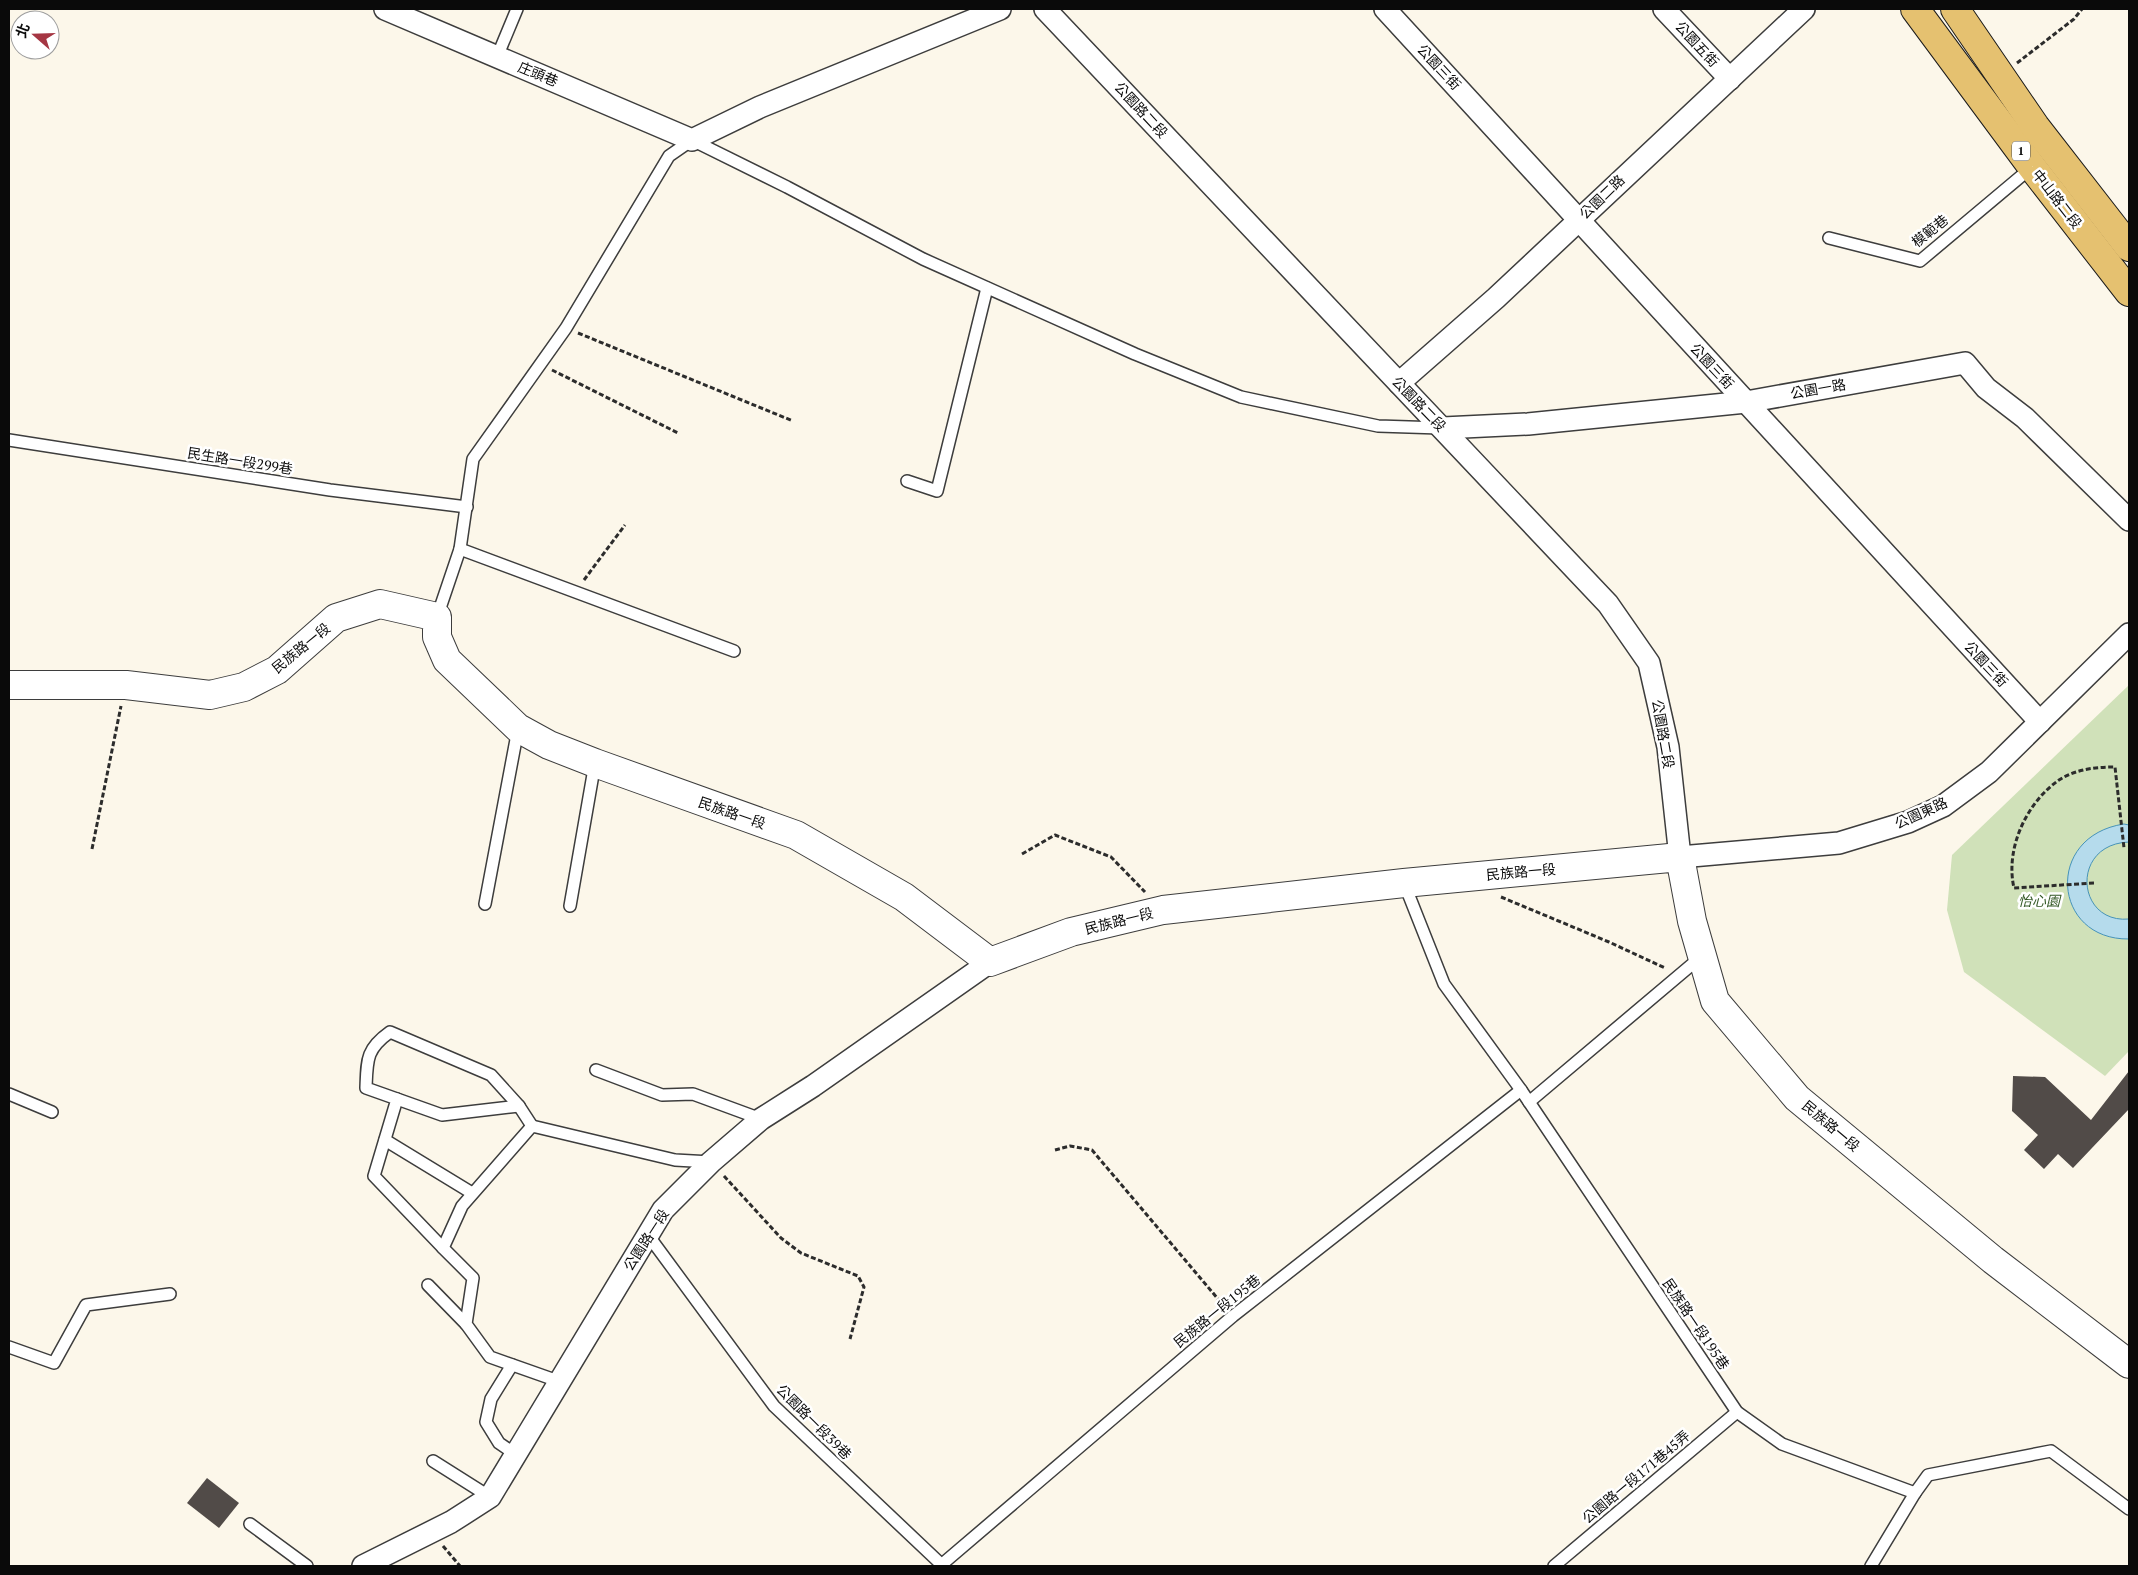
<svg xmlns="http://www.w3.org/2000/svg" width="2138" height="1575" font-family="'PT Serif','Noto Sans TC',serif">
	<style>
		.green { fill: #d0e1b9 }
		.water { fill: #b5dbec; stroke: #4693b9 }
		.building { fill: #514b48 }
		.lines { fill: none; stroke-linecap: round; stroke-linejoin: round }
		.service-casing { stroke: #3d3d3d; stroke-width: 14 }
		.minor-casing { stroke: #3d3d3d; stroke-width: 24 }
		.tertiary-casing { stroke: #3d3d3d; stroke-width: 30 }
		.primary-casing { stroke: #1b1b1b; stroke-width: 30 }
		.path { stroke: #2c2c2c; stroke-width: 3; stroke-dasharray: 5 2.5; stroke-linecap: butt }
		.service { stroke: #fff; stroke-width: 11 }
		.minor { stroke: #fff; stroke-width: 21 }
		.tertiary { stroke: #fff; stroke-width: 28 }
		.primary { stroke: #e5c170; stroke-width: 28 }
		.labels { text-anchor: middle; stroke-width: 5; stroke-linejoin: round; paint-order: stroke }
		.shield { fill: #fff; stroke: #545454; stroke-width: 1 }
		.shield-label { font-size: 12px; font-weight: bold; fill: #0a0a0a }
		.street-label { font-size: 14px; fill: #0a0a0a; stroke: #fff }
		.park-label { font-size: 14px; font-style: italic; fill: #325724; stroke: #fff }
	</style>
	<rect width="100%" height="100%" fill="#fcf7ea"/>
	<!-- green -->
	<polygon class="green" points="2129,685 2129,1051 2105,1076 1964,972 1947,910 1952,855"/>
	<!-- water -->
	<path class="water" d="M2124 824 2129 825V842C2070 844 2076 924 2129 919V939C2052 940 2044 836 2124 824Z"/>
	<!-- building -->
	<g class="building">
		<polygon points="2129,1071 2129,1109 2073,1168 2058,1154 2044,1169 2024,1150 2038,1135 2012,1111 2013,1076 2045,1077 2091,1120"/>
		<polygon points="207,1478 239,1503 219,1528 187,1503"/>
	</g>
	<g class="lines">
		<defs>
			<g id="service">
				<polyline points="497,57 517,9"/>
				<polyline points="1829,238 1920,261 2032,167"/>
				<polyline points="9,440 330,490 467,507"/>
				<polyline points="907,481 937,491 987,288"/>
				<polyline points="460,549 734,651"/>
				<polyline points="437,617 460,549 473,459 566,328 669,156 692,140 787,187 923,259 1135,354 1241,397 1378,426 1440,428"/>
				<polyline points="1404,883 1444,984 1521,1090 1737,1412 1782,1444 1915,1493"/>
				<polyline points="485,904 518,729"/>
				<polyline points="570,906 595,763"/>
				<polyline points="596,1070 662,1095 693,1094 761,1119"/>
				<polyline points="9,1094 52,1112"/>
				<polyline points="397,1099 442,1115 519,1106"/>
				<polyline points="1529,1102 1702,956"/>
				<polyline points="385,1140 472,1193"/>
				<polyline points="648,1235 774,1406 943,1566"/>
				<path d="M443 1248 374 1176 397 1099 366 1088C367 1060 366 1049 390 1032L491 1075 519 1106 532 1126"/>
				<polyline points="428,1285 466,1324"/>
				<polyline points="9,1347 54,1363 86,1305 170,1294"/>
				<polyline points="512,1365 491,1399 486,1422 499,1443 515,1454"/>
				<polyline points="558,1381 490,1357 466,1324 473,1278 443,1248 462,1206 532,1126 675,1160 711,1162"/>
				<polyline points="433,1461 490,1497"/>
				<polyline points="250,1524 307,1566"/>
				<polyline points="940,1566 1233,1316 1521,1090"/>
				<polyline points="1554,1566 1737,1412"/>
				<polyline points="1871,1566 1915,1493 1928,1475 2051,1451 2129,1509"/>
			</g>
			<g id="minor">
				<polyline points="385,9 692,140 760,107 1000,9"/>
				<polyline points="1045,9 1608,604 1649,663 1668,747 1680,857 1839,843 1908,822 1943,806 1989,772 2129,634"/>
				<polyline points="1385,9 2040,722"/>
				<polyline points="1664,9 1730,79"/>
				<polyline points="1399,383 1496,298 1804,9"/>
				<polyline points="1443,428 1528,424 1746,402 1965,363 1986,388 2025,418 2129,520"/>
				<polyline points="363,1566 451,1522 490,1497 663,1210 711,1162 761,1119 813,1086 990,962"/>
			</g>
			<polyline id="tertiary" points="9,685 126,685 210,695 244,687 277,670 336,618 380,604 437,617 437,637 447,660 518,728 549,745 595,763 796,835 904,897 990,962 1071,932 1163,910 1404,883 1680,857 1692,921 1715,1001 1797,1098 1993,1260 2129,1364"/>
			<g id="primary">
				<polyline points="1915,9 2032,167 2129,292"/>
				<polyline points="1955,9 2035,126 2129,247"/>
			</g>
		</defs>
		<!-- service casing -->
		<use href="#service" class="service-casing"/>
		<!-- minor casing -->
		<use href="#minor" class="minor-casing"/>
		<!-- tertiary casing -->
		<use href="#tertiary" class="tertiary-casing"/>
		<!-- primary casing -->
		<use href="#primary" class="primary-casing"/>
		<!-- path -->
		<g class="path">
			<polyline points="2017,63 2074,19 2082,9"/>
			<polyline points="578,333 793,421"/>
			<polyline points="552,370 678,433"/>
			<polyline points="584,580 625,525"/>
			<polyline points="92,849 121,706"/>
			<polyline points="1022,854 1055,835 1111,857 1145,892"/>
			<path d="M2094 883 2014 888C2005 849 2026 803 2059 780 2076 769 2096 767 2115 767L2124 848"/>
			<polyline points="1501,897 1609,942 1665,968"/>
			<polyline points="1055,1150 1070,1146 1092,1150 1224,1306"/>
			<polyline points="724,1176 781,1238 801,1253 858,1276 864,1287 850,1339"/>
			<polyline points="443,1546 460,1566"/>
		</g>
		<!-- service -->
		<use href="#service" class="service"/>
		<!-- minor -->
		<use href="#minor" class="minor"/>
		<!-- tertiary -->
		<use href="#tertiary" class="tertiary"/>
		<!-- primary -->
		<use href="#primary" class="primary"/>
	</g>
	<g class="labels">
		<!-- shield labels -->
		<rect class="shield" x="2012" y="141.5" width="18" height="19" rx="4"/>
		<g class="shield-label">
			<text x="2021" y="155">1</text>
		</g>
		<!-- street labels -->
		<g class="street-label">
			<text transform="translate(1697 44) rotate(47)" y="5">公園五街</text>
			<text transform="translate(1439 67) rotate(47)" y="5">公園三街</text>
			<text transform="translate(538 74) rotate(23)" y="5">庄頭巷</text>
			<text transform="translate(1141 110) rotate(47)" y="5">公園路二段</text>
			<text transform="translate(1602 197) rotate(-44)" y="5">公園二路</text>
			<text transform="translate(2057 199) rotate(52)" y="5">中山路二段</text>
			<text transform="translate(1930 231) rotate(-39)" y="5">模範巷</text>
			<text transform="translate(1712 366) rotate(47)" y="5">公園三街</text>
			<text transform="translate(1818 389) rotate(-10)" y="5">公園一路</text>
			<text transform="translate(1419 404) rotate(46)" y="5">公園路二段</text>
			<text transform="translate(240 461) rotate(9)" y="5">民生路一段299巷</text>
			<text transform="translate(301 648) rotate(-39)" y="5">民族路一段</text>
			<text transform="translate(1986 664) rotate(47)" y="5">公園三街</text>
			<text transform="translate(1663 734) rotate(80)" y="5">公園路二段</text>
			<text transform="translate(732 813) rotate(19)" y="5">民族路一段</text>
			<text transform="translate(1921 813) rotate(-24)" y="5">公園東路</text>
			<text transform="translate(1521 872) rotate(-5)" y="5">民族路一段</text>
			<text transform="translate(1119 921) rotate(-14)" y="5">民族路一段</text>
			<text transform="translate(1831 1126) rotate(40)" y="5">民族路一段</text>
			<text transform="translate(646 1240) rotate(-57)" y="5">公園路一段</text>
			<text transform="translate(1217 1311) rotate(-39)" y="5">民族路一段195巷</text>
			<text transform="translate(1696 1324) rotate(56)" y="5">民族路一段195巷</text>
			<text transform="translate(814 1422) rotate(45)" y="5">公園路一段39巷</text>
			<text transform="translate(1636 1477) rotate(-40)" y="5">公園路一段171巷45弄</text>
		</g>
		<!-- park labels -->
		<g class="park-label">
			<text x="2039" y="906">怡心園</text>
		</g>
	</g>
	<!-- border -->
	<rect width="2138" height="1575" fill="none" stroke="#0a0a0a" stroke-width="20"/>
	<!-- north arrow -->
	<g transform="translate(35 35) rotate(290)"><circle r="24" fill="#ffffff" stroke="#9d9d9d"/>
	<path d="M0-4L9 19L0 12L-9 19Z" fill="#a53643"/>
	<text y="-8" font-size="14" font-weight="bold" text-anchor="middle" fill="#0a0a0a">北</text>
	</g>
</svg>
